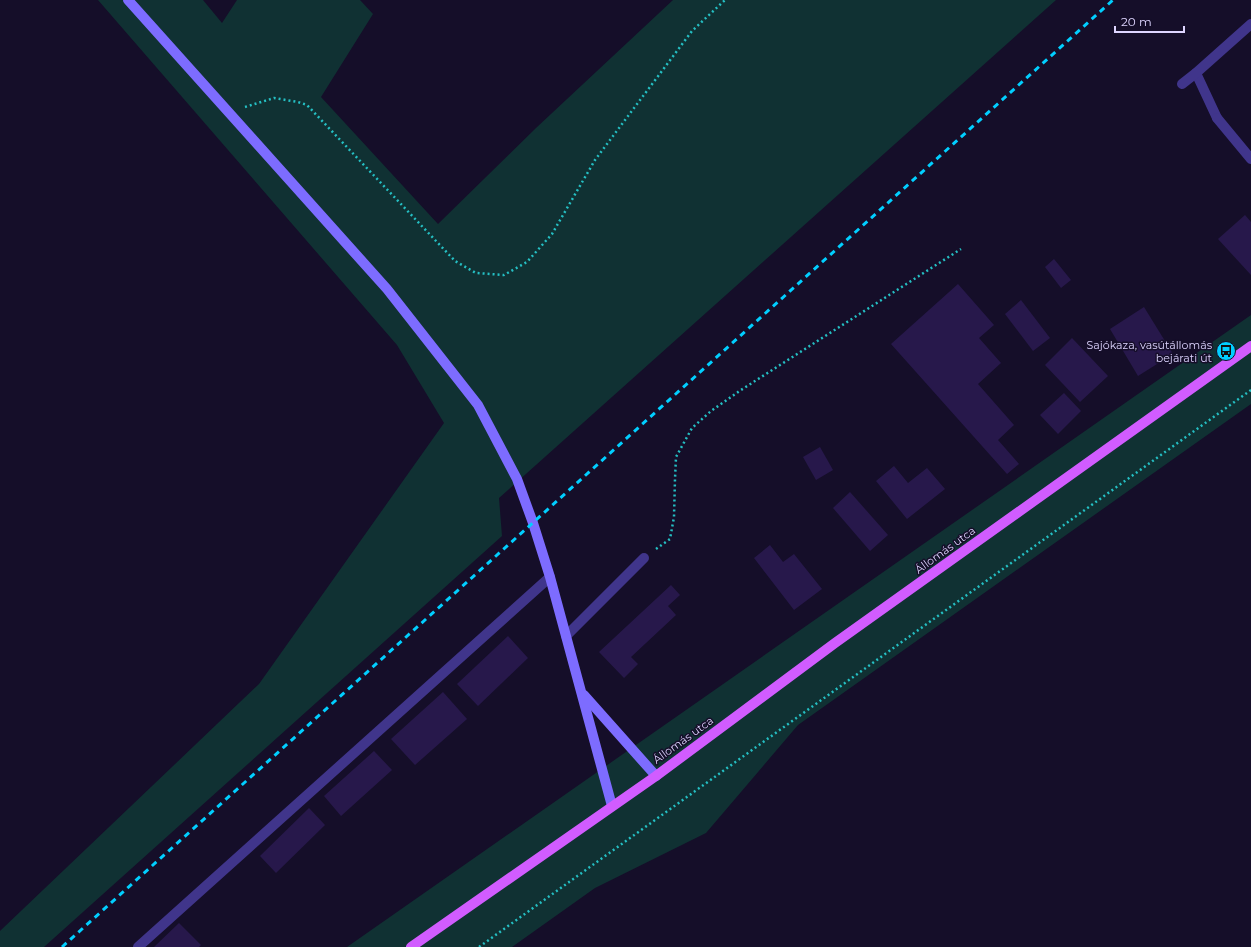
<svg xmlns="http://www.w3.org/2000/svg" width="1251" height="947" font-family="Montserrat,sans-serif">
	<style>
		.green { fill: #103133 }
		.building { fill: #27184b }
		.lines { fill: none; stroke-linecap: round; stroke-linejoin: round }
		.path { stroke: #25bfc3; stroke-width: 2.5; stroke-dasharray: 2 3; stroke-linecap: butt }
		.service { stroke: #40358b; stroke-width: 10 }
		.minor { stroke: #40358b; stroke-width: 10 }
		.tertiary { stroke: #40358b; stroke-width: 10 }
		.secondary { stroke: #7d6cff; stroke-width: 10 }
		.primary { stroke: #d15cff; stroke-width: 10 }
		.rail { stroke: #01cfff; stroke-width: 3; stroke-dasharray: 6 5; stroke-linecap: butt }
		.labels { text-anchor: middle; stroke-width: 3; stroke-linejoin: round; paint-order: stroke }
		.poi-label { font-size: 11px; fill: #ded5ff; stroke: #150e29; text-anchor: end }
		.street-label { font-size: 11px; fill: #ded5ff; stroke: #150e29 }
	</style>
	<rect width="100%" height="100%" fill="#150e29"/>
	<!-- green -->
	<g class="green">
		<polygon points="98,0 203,0 222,23 237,0 360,0 373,14 321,97 438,224 536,128 673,0 1056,0 499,498 502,536 44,947 0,947 0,931 259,684 444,423 397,345"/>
		<polygon points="1251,315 1251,404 798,725 706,833 595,888 512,947 347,947"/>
	</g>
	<!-- building -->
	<g class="building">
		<polygon points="1245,215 1251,222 1251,275 1218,239"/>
		<polygon points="1054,259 1071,280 1061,288 1045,267"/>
		<polygon points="958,284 994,325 979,338 1001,363 978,384 1014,425 998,440 1019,464 1007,474 891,344"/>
		<polygon points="1021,300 1050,338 1033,351 1005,314"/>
		<polygon points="1144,307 1173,354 1138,376 1110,329"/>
		<polygon points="1072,338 1108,376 1080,402 1045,365"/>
		<polygon points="1064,393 1081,411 1058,434 1040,415"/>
		<polygon points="820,447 833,470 816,480 803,457"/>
		<polygon points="894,466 908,483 927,468 945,489 907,519 876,481"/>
		<polygon points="850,492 888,535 870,551 833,508"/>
		<polygon points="770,545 783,562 794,554 822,589 794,610 754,558"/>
		<polygon points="671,585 680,595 668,606 676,615 631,657 638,664 624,678 599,652"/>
		<polygon points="508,636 528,658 478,706 457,684"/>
		<polygon points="443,692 467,719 415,765 391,739"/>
		<polygon points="374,751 392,770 341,816 324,796"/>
		<polygon points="309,808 325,825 276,873 260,856"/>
		<polygon points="179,923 201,945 199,947 154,947"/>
	</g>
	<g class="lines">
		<!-- path -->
		<g class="path">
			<polyline points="245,107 274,98 298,102 307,105 455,261 476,273 504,275 527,262 552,234 595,160 692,31 725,0"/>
			<polyline points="656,549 670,539 674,517 675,479 676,457 692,428 711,411 741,390 961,249"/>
			<polyline points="479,947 1251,390"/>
		</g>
		<!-- service -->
		<polyline class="service" points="566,636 644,558"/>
		<!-- minor -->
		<g class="minor">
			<polyline points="1196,73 1217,118"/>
			<polyline points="1182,84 1196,73 1251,24"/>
			<polyline points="138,947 550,577"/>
		</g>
		<!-- tertiary -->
		<polyline class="tertiary" points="1217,118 1251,159"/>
		<!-- secondary -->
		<g class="secondary">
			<polyline points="128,0 387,289 478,405 517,479 533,523 550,577 612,806"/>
			<polyline points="584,695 656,776"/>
		</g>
		<!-- primary -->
		<polyline class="primary" points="411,947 656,776 835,643 1251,346"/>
		<!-- rail -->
		<polyline class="rail" points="62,947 1113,0"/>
	</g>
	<!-- icons -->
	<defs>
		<symbol id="bus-disc" viewBox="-11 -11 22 22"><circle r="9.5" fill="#01cfff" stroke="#150e29"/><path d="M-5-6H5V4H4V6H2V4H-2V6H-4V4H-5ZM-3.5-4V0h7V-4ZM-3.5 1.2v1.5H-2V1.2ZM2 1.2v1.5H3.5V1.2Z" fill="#111"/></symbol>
	</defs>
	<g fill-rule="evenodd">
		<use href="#bus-disc" x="1215" y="340" width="22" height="22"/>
	</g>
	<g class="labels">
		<!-- poi labels -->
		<g class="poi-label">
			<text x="1212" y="349">Sajókaza, vasútállomás<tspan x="1212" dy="13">bejárati út</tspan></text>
		</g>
		<!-- street labels -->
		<g class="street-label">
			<text transform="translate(945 550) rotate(-36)" y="4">Állomás utca</text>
			<text transform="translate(683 740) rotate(-36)" y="4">Állomás utca</text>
		</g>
	</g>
	<!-- scale -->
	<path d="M1115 26v6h69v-6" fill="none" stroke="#ded5ff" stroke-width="2"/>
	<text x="1121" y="26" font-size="12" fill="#ded5ff" stroke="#150e29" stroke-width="3" paint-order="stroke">20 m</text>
</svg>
